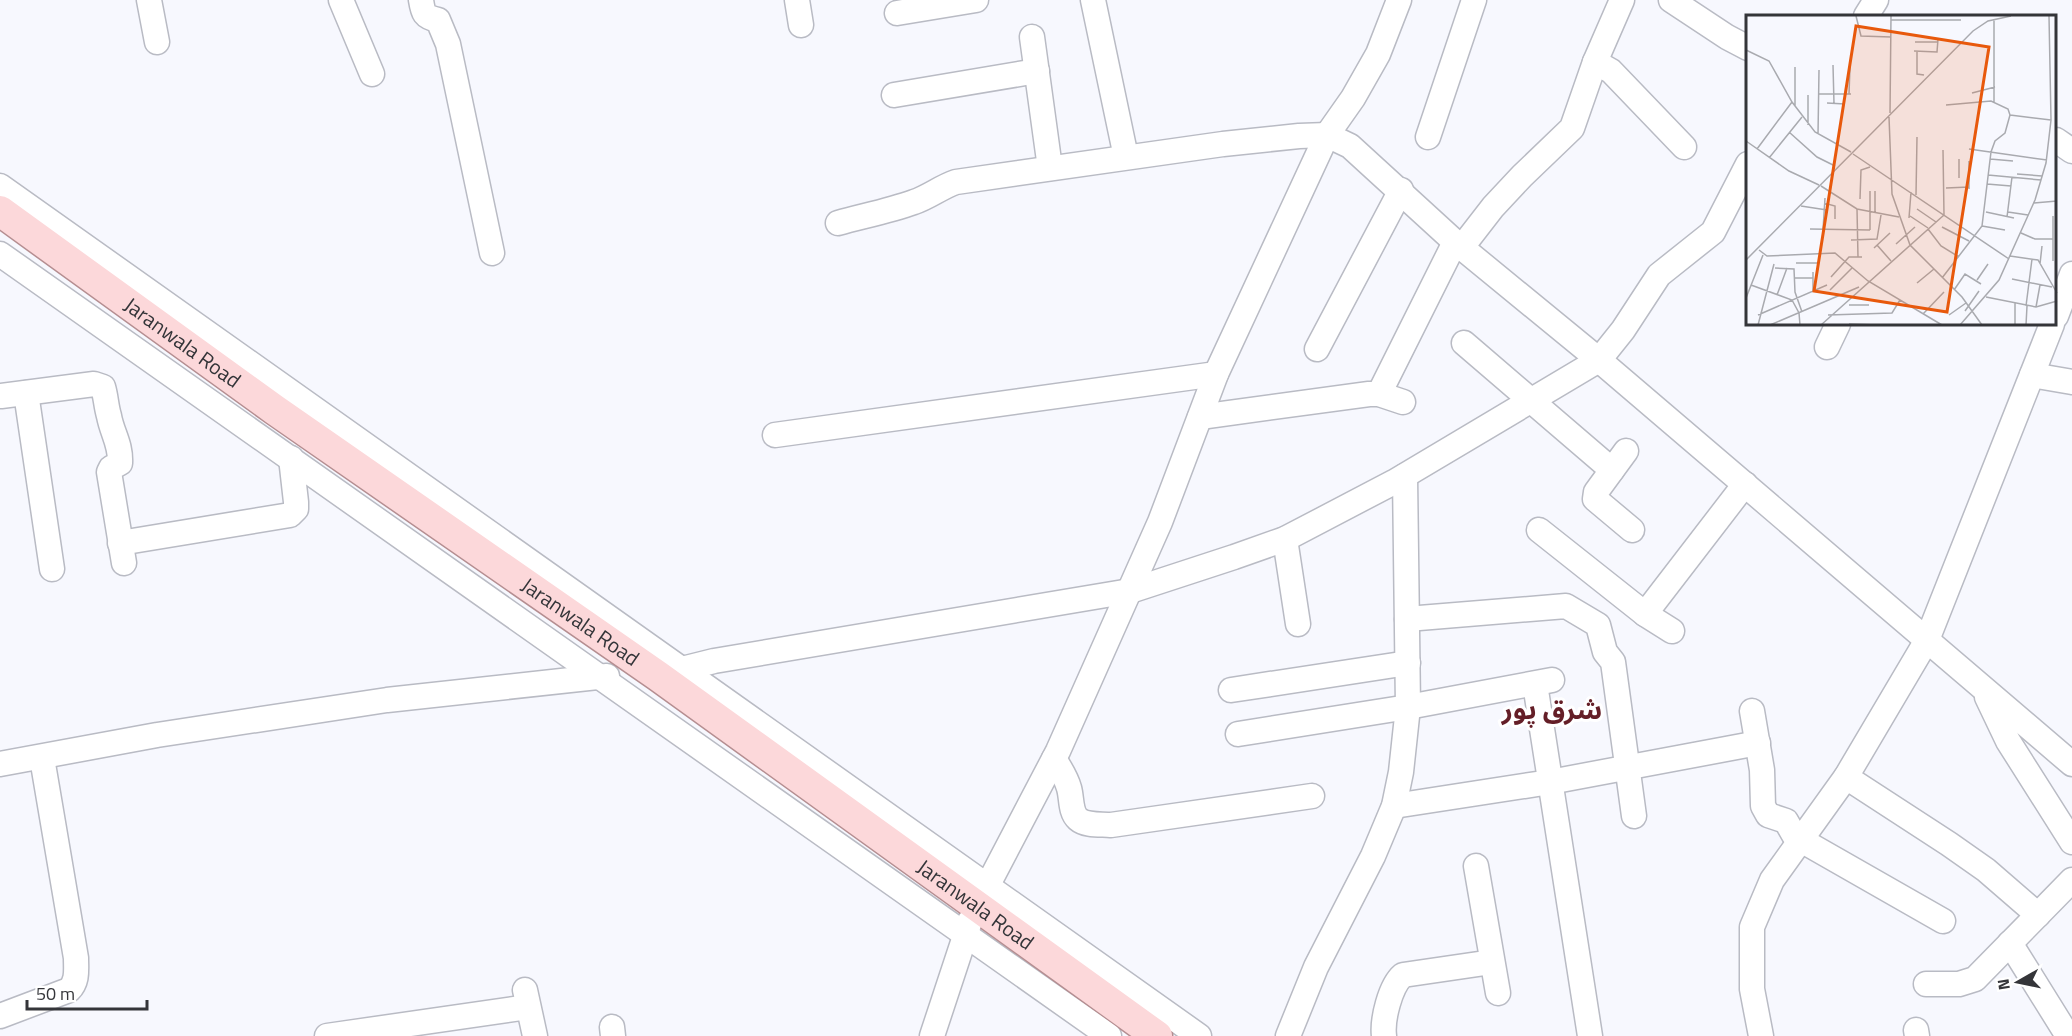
<svg xmlns="http://www.w3.org/2000/svg" width="2072" height="1036" font-family="'Titillium Web','Noto Sans Arabic',sans-serif">
	<style>
		.lines { fill: none; stroke-linecap: round; stroke-linejoin: round }
		.minor-casing { stroke: #b9bbc4; stroke-width: 27 }
		.major-casing { stroke: #b58e91; stroke-width: 33 }
		.minor { stroke: #fff; stroke-width: 24 }
		.major { stroke: #fcd8da; stroke-width: 30 }
		.labels { text-anchor: middle; stroke-width: 6; stroke-linejoin: round; paint-order: stroke }
		.street-label { font-size: 21px; fill: #343539; stroke: #fff }
		.district-label { font-size: 27px; font-weight: bold; fill: #641e27; stroke: #fff }
		.inset-road { fill: none; stroke: #a9aaaf; stroke-width: 1.5 }
		.view { fill: #e8590c; fill-opacity: 0.15; stroke: #e8590c; stroke-width: 3 }
		.inset-edge { fill: none; stroke: #343539; stroke-width: 3 }
	</style>
	<rect width="100%" height="100%" fill="#f7f8fe"/>
	<g class="lines">
		<defs>
			<g id="minor">
				<polyline points="149,0 157,42"/>
				<polyline points="341,0 372,74"/>
				<path d="M421 0C423 13 424 17 438 20L448 44 492 253"/>
				<polyline points="797,0 801,25"/>
				<polyline points="1093,0 1126,157"/>
				<polyline points="1671,0 1727,37 1748,48"/>
				<polyline points="897,13 976,0"/>
				<polyline points="1866,16 1876,0"/>
				<polyline points="1032,37 1050,168"/>
				<polyline points="1595,62 1611,71 1684,147"/>
				<polyline points="894,95 1037,71"/>
				<polyline points="1428,137 1474,0"/>
				<polyline points="2056,140 2072,151"/>
				<polyline points="0,186 1199,1036"/>
				<path d="M838 223C863 216 889 211 914 202 929 197 941 187 956 182L1223 144 1299 136 1327 135 1350 146 1455 242 1599 360 2072 764"/>
				<polyline points="1462,247 1493,207 1522,176 1572,128 1595,62 1622,0"/>
				<polyline points="0,254 1109,1036"/>
				<polyline points="2056,316 2072,274"/>
				<polyline points="1464,343 1612,470"/>
				<polyline points="1827,347 1838,324"/>
				<polyline points="1317,349 1401,190"/>
				<polyline points="2032,375 2072,382"/>
				<polyline points="26,393 52,569"/>
				<polyline points="1379,394 1455,242"/>
				<path d="M1 396 94 384 103 387C106 397 106 406 109 416 112 433 121 444 120 463L111 468 109 472 124 563"/>
				<polyline points="1200,417 1369,394 1379,394 1403,402"/>
				<polyline points="775,435 1216,374"/>
				<polyline points="1626,451 1596,492 1595,499 1632,530"/>
				<polyline points="1539,530 1645,614 1672,631"/>
				<polyline points="1285,539 1298,624"/>
				<polyline points="120,543 290,515 296,509 296,502 291,458"/>
				<polyline points="1645,614 1745,484"/>
				<polyline points="1407,619 1566,606 1598,625 1605,652 1613,662 1634,816"/>
				<polyline points="670,672 714,661 1130,591 1234,557 1285,539 1394,482 1599,360 1623,330 1659,275 1713,232 1748,164"/>
				<polyline points="1535,684 1590,1036"/>
				<polyline points="1231,690 1408,663"/>
				<polyline points="1987,697 2008,741 2072,842"/>
				<polyline points="1752,711 1762,770 1763,806 1768,815 1786,821 1794,835 1801,840 1943,921"/>
				<polyline points="1238,734 1408,707 1552,680"/>
				<path d="M1054 759C1060 768 1066 777 1069 788 1072 798 1070 812 1078 819 1086 826 1101 824 1111 825L1312 796"/>
				<polyline points="0,764 157,735 387,700 607,676"/>
				<polyline points="1846,777 1949,844 1986,870 2038,915"/>
				<polyline points="1394,806 1550,782 1758,743"/>
				<polyline points="1476,866 1498,993"/>
				<polyline points="980,900 1058,751 1160,522 1216,374 1327,135 1353,98 1378,54 1399,0"/>
				<polyline points="2010,943 2068,1036"/>
				<polyline points="1926,984 1959,984 1975,979 2072,880"/>
				<polyline points="525,990 535,1036"/>
				<path d="M0 1016 69 990C78 981 76 970 76 958L42 758"/>
				<polyline points="612,1027 613,1036"/>
				<polyline points="1916,1030 1917,1036"/>
				<polyline points="327,1036 528,1007"/>
				<polyline points="932,1036 970,921"/>
				<polyline points="1288,1036 1316,967 1373,856 1394,806 1401,772 1408,707 1405,476"/>
				<path d="M1384 1036C1382 1020 1390 986 1403 975L1492 962"/>
				<polyline points="1761,1036 1752,989 1752,927 1772,880 1846,777 1927,640 2052,324"/>
			</g>
			<g id="major">
				<path id="s1" d="M0 211 275 410 658 676 1157 1036"/>
			</g>
		</defs>
		<!-- minor casing -->
		<use href="#minor" class="minor-casing"/>
		<!-- major casing -->
		<use href="#major" class="major-casing"/>
		<!-- minor -->
		<use href="#minor" class="minor"/>
		<!-- major -->
		<use href="#major" class="major"/>
	</g>
	<g class="labels">
		<!-- street labels -->
		<g class="street-label">
			<text dy="7" stroke="none"><textPath href="#s1" startOffset="225">Jaranwala Road</textPath></text>
			<text dy="7" stroke="none"><textPath href="#s1" startOffset="711">Jaranwala Road</textPath></text>
			<text dy="7" stroke="none"><textPath href="#s1" startOffset="1197">Jaranwala Road</textPath></text>
		</g>
		<!-- district labels -->
		<g class="district-label">
			<text x="1552" y="719">شرق پور</text>
		</g>
	</g>
	<!-- overview -->
	<g transform="translate(1746 15)">
		<rect width="310" height="310" fill="#f7f8fe"/>
		<path class="inset-road" d="M110 1 115 21 145 22M145 5H215M248 5V87M169 27H192M0 35 23 46 46 87 69 117 105 137M168 36 191 37 192 24M171 36V59L178 60M87 50 88 89M49 52V91M226 78 249 72M72 79H105M103 79 104 51M81 88 99 89M144 98 145 1M264 100 305 105M143 102 146 179 164 230 216 282 236 310M62 110V80M43 117 71 142 89 151M72 120 73 55M0 126 43 156 73 170M11 134 46 87M223 134 301 145M107 139 263 244M23 143 56 102M213 144V163M244 144 267 146M223 146V174M271 159 296 161M242 160 295 165M241 169 265 171M75 171 111 194 153 202M200 173 223 172M124 176V215M129 176V199M170 180 171 122M114 184 115 155 124 152M78 188 89 191V204M288 188 311 186M55 191 81 195M111 194 112 242M171 194 190 207M240 197 268 203M262 197 282 200M164 201 182 213M307 201V246M261 202 266 162M163 203 165 177M236 211 259 215M196 212 223 226M64 214 124 215M182 214 195 231 213 242M77 215 79 183M275 218 289 224H307M105 225 131 224 135 200M150 229 169 212M131 230 145 246M128 233 144 218M13 235 21 241 89 238 122 266 196 310M264 241 292 245 311 278M0 245 227 16 242 6 265 1M50 248H72M294 249 296 231M29 253 48 254 49 277 56 297M85 262 103 242H116M48 263H67M196 263 236 211 245 137 249 126 259 118 264 100 262 94 245 86 200 90M266 264 306 272M231 265 242 249M171 268 188 254M5 270 46 285 53 298 54 310M84 275 106 253M208 275 219 259 235 269M67 277V257M31 280 41 253M240 282 290 292 311 286M0 283 17 240M103 290H123M280 291 286 244M290 292 294 270M219 296 233 276M177 299 198 277M12 300 81 270M82 300 146 298 154 285M203 300 220 288M103 309 132 310M12 310 28 249M24 310 113 272M75 310 198 200 197 135M214 310 253 265 289 185 300 148 305 105 303 1M269 310V288M280 310 281 291"/>
		<path class="view" d="M110 11 243 32 201 297 68 276Z"/>
		<rect width="310" height="310" class="inset-edge"/>
	</g>
	<!-- north arrow -->
	<g transform="translate(2018 982) rotate(261)" stroke="#ffffff" stroke-width="4.5" paint-order="stroke">
	<path d="M0-4.5L10 22L0 15L-10 22Z" fill="#343539"/>
	<text y="-9" font-size="16" font-weight="bold" text-anchor="middle" fill="#343539">N</text>
	</g>
	<!-- scale -->
	<path d="M27 1000v9h120v-9" fill="none" stroke="#343539" stroke-width="3"/>
	<text x="36" y="1000" font-size="18" fill="#343539" stroke="#ffffff" stroke-width="4.5" paint-order="stroke">50 m</text>
</svg>
